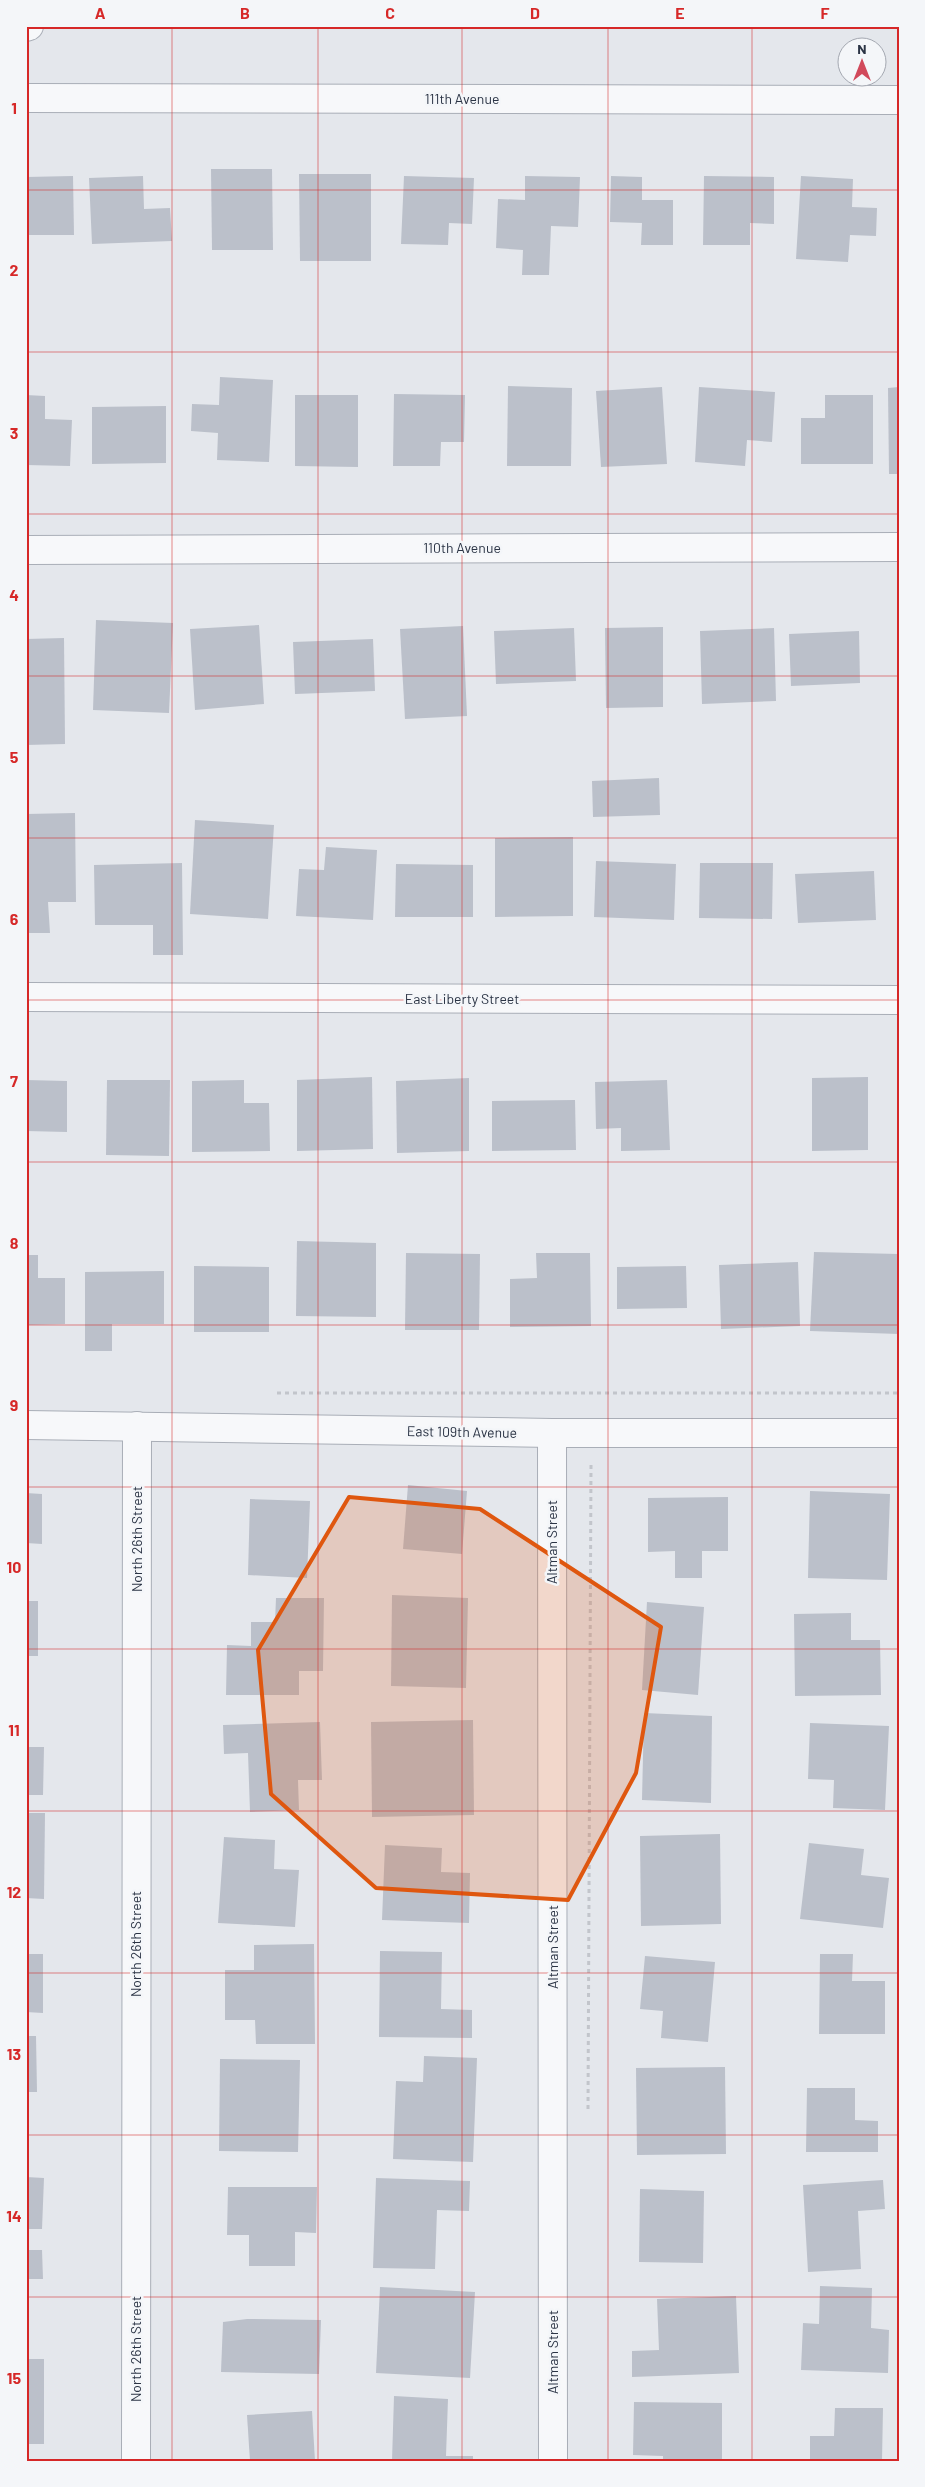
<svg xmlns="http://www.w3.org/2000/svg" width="925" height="2487" font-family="Barlow,sans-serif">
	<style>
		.building { fill: #bbc0ca }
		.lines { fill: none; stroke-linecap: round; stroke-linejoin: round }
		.minor-casing { stroke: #a9aeb7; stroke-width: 30 }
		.path { stroke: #c2c5cb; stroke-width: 3; stroke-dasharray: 4 4; stroke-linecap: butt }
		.minor { stroke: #f7f8fa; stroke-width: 28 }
		.marked { fill: #df570f; fill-opacity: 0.2; stroke: #df570f; stroke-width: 4; stroke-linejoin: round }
		.grid { fill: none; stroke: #d62828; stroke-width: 1; stroke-opacity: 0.55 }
		.labels { text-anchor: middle; stroke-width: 5; stroke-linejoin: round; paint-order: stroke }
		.street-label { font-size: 14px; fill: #2b3445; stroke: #f4f6f9 }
		.neatline { fill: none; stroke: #d62828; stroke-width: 2 }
		.grid-label { font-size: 16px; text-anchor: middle; font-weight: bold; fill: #d62828 }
	</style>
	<rect width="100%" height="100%" fill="#e4e7ec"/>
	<!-- building -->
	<g class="building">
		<polygon points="211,169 272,169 273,250 212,250"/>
		<polygon points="299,174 371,174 371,261 300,261"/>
		<polygon points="73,176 74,235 26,235 26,177"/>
		<polygon points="143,176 144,209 170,208 172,241 92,244 89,178"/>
		<polygon points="404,176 474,178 472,224 449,223 448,245 401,244"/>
		<polygon points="525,176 580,177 578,227 551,226 549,275 522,275 523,250 496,248 498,199 525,200"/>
		<polygon points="611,176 642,177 642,200 673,200 673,245 641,245 642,223 610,222"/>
		<polygon points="704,176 774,177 774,224 750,223 750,245 703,245"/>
		<polygon points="801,176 853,179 852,207 877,208 876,236 850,235 848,262 796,259"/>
		<polygon points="220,377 273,380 269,462 217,460 218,433 191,431 192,404 219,405"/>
		<polygon points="508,386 572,388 571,466 507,466"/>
		<polygon points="662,387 667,464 601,467 596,391"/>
		<polygon points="699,387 775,392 772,442 747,440 745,466 695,462"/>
		<polygon points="899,387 899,474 889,474 888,388"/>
		<polygon points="394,394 465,395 464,442 441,442 440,466 393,466"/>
		<polygon points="26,395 45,396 45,419 72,420 70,466 26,465"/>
		<polygon points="295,395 358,395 358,467 295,466"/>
		<polygon points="825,395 873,395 873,464 801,464 801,418 825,418"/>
		<polygon points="166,406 166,463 92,464 92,407"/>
		<polygon points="96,620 173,623 169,713 93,710"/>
		<polygon points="259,625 264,704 195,710 190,629"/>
		<polygon points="463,626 467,716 405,719 400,629"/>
		<polygon points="663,627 663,707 606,708 605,628"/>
		<polygon points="574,628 576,681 496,684 494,631"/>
		<polygon points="774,628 776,701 702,704 700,631"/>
		<polygon points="859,631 860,683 791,686 789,634"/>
		<polygon points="64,638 65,744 26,745 26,639"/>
		<polygon points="373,639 375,691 295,694 293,642"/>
		<polygon points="659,778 660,815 593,817 592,781"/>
		<polygon points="75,813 76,902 48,902 50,933 26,933 26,814"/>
		<polygon points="195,820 274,825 268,919 190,914"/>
		<polygon points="573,837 573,916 495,917 495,838"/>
		<polygon points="326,847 377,850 373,920 296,916 299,869 324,870"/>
		<polygon points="596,861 676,864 674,920 594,917"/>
		<polygon points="182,863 183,955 153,955 153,925 95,925 94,865"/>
		<polygon points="700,863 773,863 772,919 699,918"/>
		<polygon points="396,864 473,865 473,917 395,917"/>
		<polygon points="874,871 876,920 798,923 795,874"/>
		<polygon points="372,1077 373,1149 297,1151 297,1080"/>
		<polygon points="868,1077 868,1150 812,1151 812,1078"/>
		<polygon points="469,1078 469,1151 397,1153 396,1081"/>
		<polygon points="26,1080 67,1081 67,1132 26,1131"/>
		<polygon points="107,1080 170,1080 169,1156 106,1155"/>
		<polygon points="244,1080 244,1103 269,1103 270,1151 192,1152 192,1081"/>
		<polygon points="667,1080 670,1150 621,1151 621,1128 596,1129 595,1082"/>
		<polygon points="575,1100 576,1150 492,1151 492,1101"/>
		<polygon points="297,1241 376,1243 376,1317 296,1316"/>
		<polygon points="814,1252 899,1254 899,1334 810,1331"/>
		<polygon points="406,1253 480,1254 479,1330 405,1330"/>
		<polygon points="536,1253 590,1253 591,1326 510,1327 510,1279 537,1278"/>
		<polygon points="26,1255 38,1255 38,1278 65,1278 65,1324 26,1325"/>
		<polygon points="798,1262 800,1326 721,1329 719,1265"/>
		<polygon points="194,1266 269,1267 269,1332 194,1332"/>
		<polygon points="686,1266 687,1308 617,1309 617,1267"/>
		<polygon points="164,1271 164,1324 112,1324 112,1351 85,1351 85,1272"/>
		<polygon points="408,1485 467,1491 462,1554 403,1549"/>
		<polygon points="810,1491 890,1494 887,1580 808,1578"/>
		<polygon points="26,1493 42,1494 42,1544 26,1543"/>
		<polygon points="728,1497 728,1551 702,1551 702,1578 675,1578 675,1551 648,1552 648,1498"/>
		<polygon points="250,1499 310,1501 307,1578 248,1575"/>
		<polygon points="392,1595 468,1598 466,1688 391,1686"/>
		<polygon points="276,1598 324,1598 323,1671 299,1671 299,1695 226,1695 227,1645 251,1646 251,1622 275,1622"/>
		<rect x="26" y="1601" width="12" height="55"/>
		<polygon points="647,1602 704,1607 698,1695 642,1690"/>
		<polygon points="851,1613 851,1640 880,1640 881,1695 795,1696 794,1614"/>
		<polygon points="644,1713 712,1716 711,1803 642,1800"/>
		<polygon points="473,1720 474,1815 372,1817 371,1722"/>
		<polygon points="320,1722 322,1780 298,1780 299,1810 250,1812 248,1753 224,1754 223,1725"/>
		<polygon points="810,1723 889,1726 885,1810 833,1808 834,1780 808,1779"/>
		<polygon points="26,1747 44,1747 43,1795 26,1795"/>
		<polygon points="26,1813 45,1813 44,1899 26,1898"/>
		<polygon points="720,1834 721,1924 641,1926 640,1836"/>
		<polygon points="224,1837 275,1840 274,1869 299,1870 295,1927 218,1923"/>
		<polygon points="809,1843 864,1849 861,1875 889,1878 883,1928 800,1919"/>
		<polygon points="385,1845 442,1848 441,1872 470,1873 469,1923 382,1920"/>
		<polygon points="314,1944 315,2044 256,2044 255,2020 225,2020 225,1970 254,1970 254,1945"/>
		<polygon points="380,1951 442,1952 441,2009 472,2010 472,2038 379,2037"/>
		<polygon points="26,1954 43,1954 43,2013 26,2012"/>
		<polygon points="820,1954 853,1954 852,1981 885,1981 885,2034 819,2034"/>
		<polygon points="645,1956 715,1962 708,2042 661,2038 663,2011 640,2009"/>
		<polygon points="26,2036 36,2036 37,2092 26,2092"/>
		<polygon points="424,2056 477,2058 473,2162 393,2159 396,2081 423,2082"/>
		<polygon points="220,2059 300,2060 298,2152 219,2151"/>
		<polygon points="725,2067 726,2154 637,2155 636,2068"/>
		<polygon points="807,2088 855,2088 855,2120 878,2121 878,2152 806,2152"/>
		<polygon points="26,2177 44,2178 42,2229 26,2229"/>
		<polygon points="376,2178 470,2181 469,2211 437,2210 435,2269 373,2268"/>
		<polygon points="883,2180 885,2209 858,2211 861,2269 808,2272 803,2185"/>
		<polygon points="228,2187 317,2187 316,2233 295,2232 295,2266 249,2266 249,2235 227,2235"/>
		<polygon points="640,2189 704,2191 703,2263 639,2262"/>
		<polygon points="26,2250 42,2250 43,2279 26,2279"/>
		<polygon points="820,2286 872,2288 871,2328 889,2330 888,2373 801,2370 803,2323 819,2324"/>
		<polygon points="380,2287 475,2292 470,2378 376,2373"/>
		<polygon points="736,2296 739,2373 632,2377 632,2351 659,2350 657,2299"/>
		<polygon points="247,2319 321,2320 319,2374 221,2372 223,2322"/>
		<rect x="26" y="2359" width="18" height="85"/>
		<polygon points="394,2396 448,2399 446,2456 473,2456 473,2461 392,2461"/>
		<polygon points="634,2402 722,2403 722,2461 663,2461 663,2456 633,2455"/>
		<polygon points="835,2408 883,2408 882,2461 810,2461 810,2436 834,2436"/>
		<polygon points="312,2411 315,2461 250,2461 247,2415"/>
	</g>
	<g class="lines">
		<defs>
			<g id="minor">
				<polyline points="26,27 29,26"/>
				<polyline points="26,98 899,100"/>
				<polyline points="26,550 899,547"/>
				<polyline points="26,997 899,1000"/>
				<polyline points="26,1425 552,1433 899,1433"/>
				<polyline points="552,1433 553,2461"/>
				<polyline points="136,2461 137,1426"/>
			</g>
		</defs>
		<!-- minor casing -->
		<use href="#minor" class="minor-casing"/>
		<!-- path -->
		<g class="path">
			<polyline points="277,1393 899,1393"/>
			<polyline points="588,2109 591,1465"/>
		</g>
		<!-- minor -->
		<use href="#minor" class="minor"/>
	</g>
	<!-- marked area -->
	<path class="marked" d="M349 1497 480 1509 661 1627 636 1773 568 1900 376 1888 271 1794 258 1650Z"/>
	<!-- grid -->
	<path class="grid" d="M172 26V2461M318 26V2461M462 26V2461M608 26V2461M752 26V2461M26 190H899M26 352H899M26 514H899M26 676H899M26 838H899M26 1000H899M26 1162H899M26 1325H899M26 1487H899M26 1649H899M26 1811H899M26 1973H899M26 2135H899M26 2297H899"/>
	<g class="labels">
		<!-- street labels -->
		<g class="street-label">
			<text x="462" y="104">111th Avenue</text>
			<text x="462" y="553">110th Avenue</text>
			<text x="462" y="1004">East Liberty Street</text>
			<text transform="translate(462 1432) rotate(1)" y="5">East 109th Avenue</text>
			<text transform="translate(137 1539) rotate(-90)" y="5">North 26th Street</text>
			<text transform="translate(552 1542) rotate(-90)" y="5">Altman Street</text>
			<text transform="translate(136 1944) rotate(-90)" y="5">North 26th Street</text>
			<text transform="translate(553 1947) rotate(-90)" y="5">Altman Street</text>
			<text transform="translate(136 2349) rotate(-90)" y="5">North 26th Street</text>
			<text transform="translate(553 2352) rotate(-90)" y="5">Altman Street</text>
		</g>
	</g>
	<!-- border -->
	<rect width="925" height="2487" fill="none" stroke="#f4f6f9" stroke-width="55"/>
	<!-- north arrow -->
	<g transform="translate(862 62)"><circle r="24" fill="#f4f6f9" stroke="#a4a8b1"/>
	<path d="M0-4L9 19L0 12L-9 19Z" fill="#d1495b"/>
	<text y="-8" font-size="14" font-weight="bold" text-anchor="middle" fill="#2b3445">N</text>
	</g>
	<rect x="28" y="28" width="870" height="2432" class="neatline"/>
	<g class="grid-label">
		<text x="100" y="19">A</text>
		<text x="245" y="19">B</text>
		<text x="390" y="19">C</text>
		<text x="535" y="19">D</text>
		<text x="680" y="19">E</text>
		<text x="825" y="19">F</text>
		<text x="14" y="114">1</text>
		<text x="14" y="276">2</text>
		<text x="14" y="439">3</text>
		<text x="14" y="601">4</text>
		<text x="14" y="763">5</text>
		<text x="14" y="925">6</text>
		<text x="14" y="1087">7</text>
		<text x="14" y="1249">8</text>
		<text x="14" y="1411">9</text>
		<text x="14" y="1573">10</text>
		<text x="14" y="1736">11</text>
		<text x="14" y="1898">12</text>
		<text x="14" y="2060">13</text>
		<text x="14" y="2222">14</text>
		<text x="14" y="2384">15</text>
	</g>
</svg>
